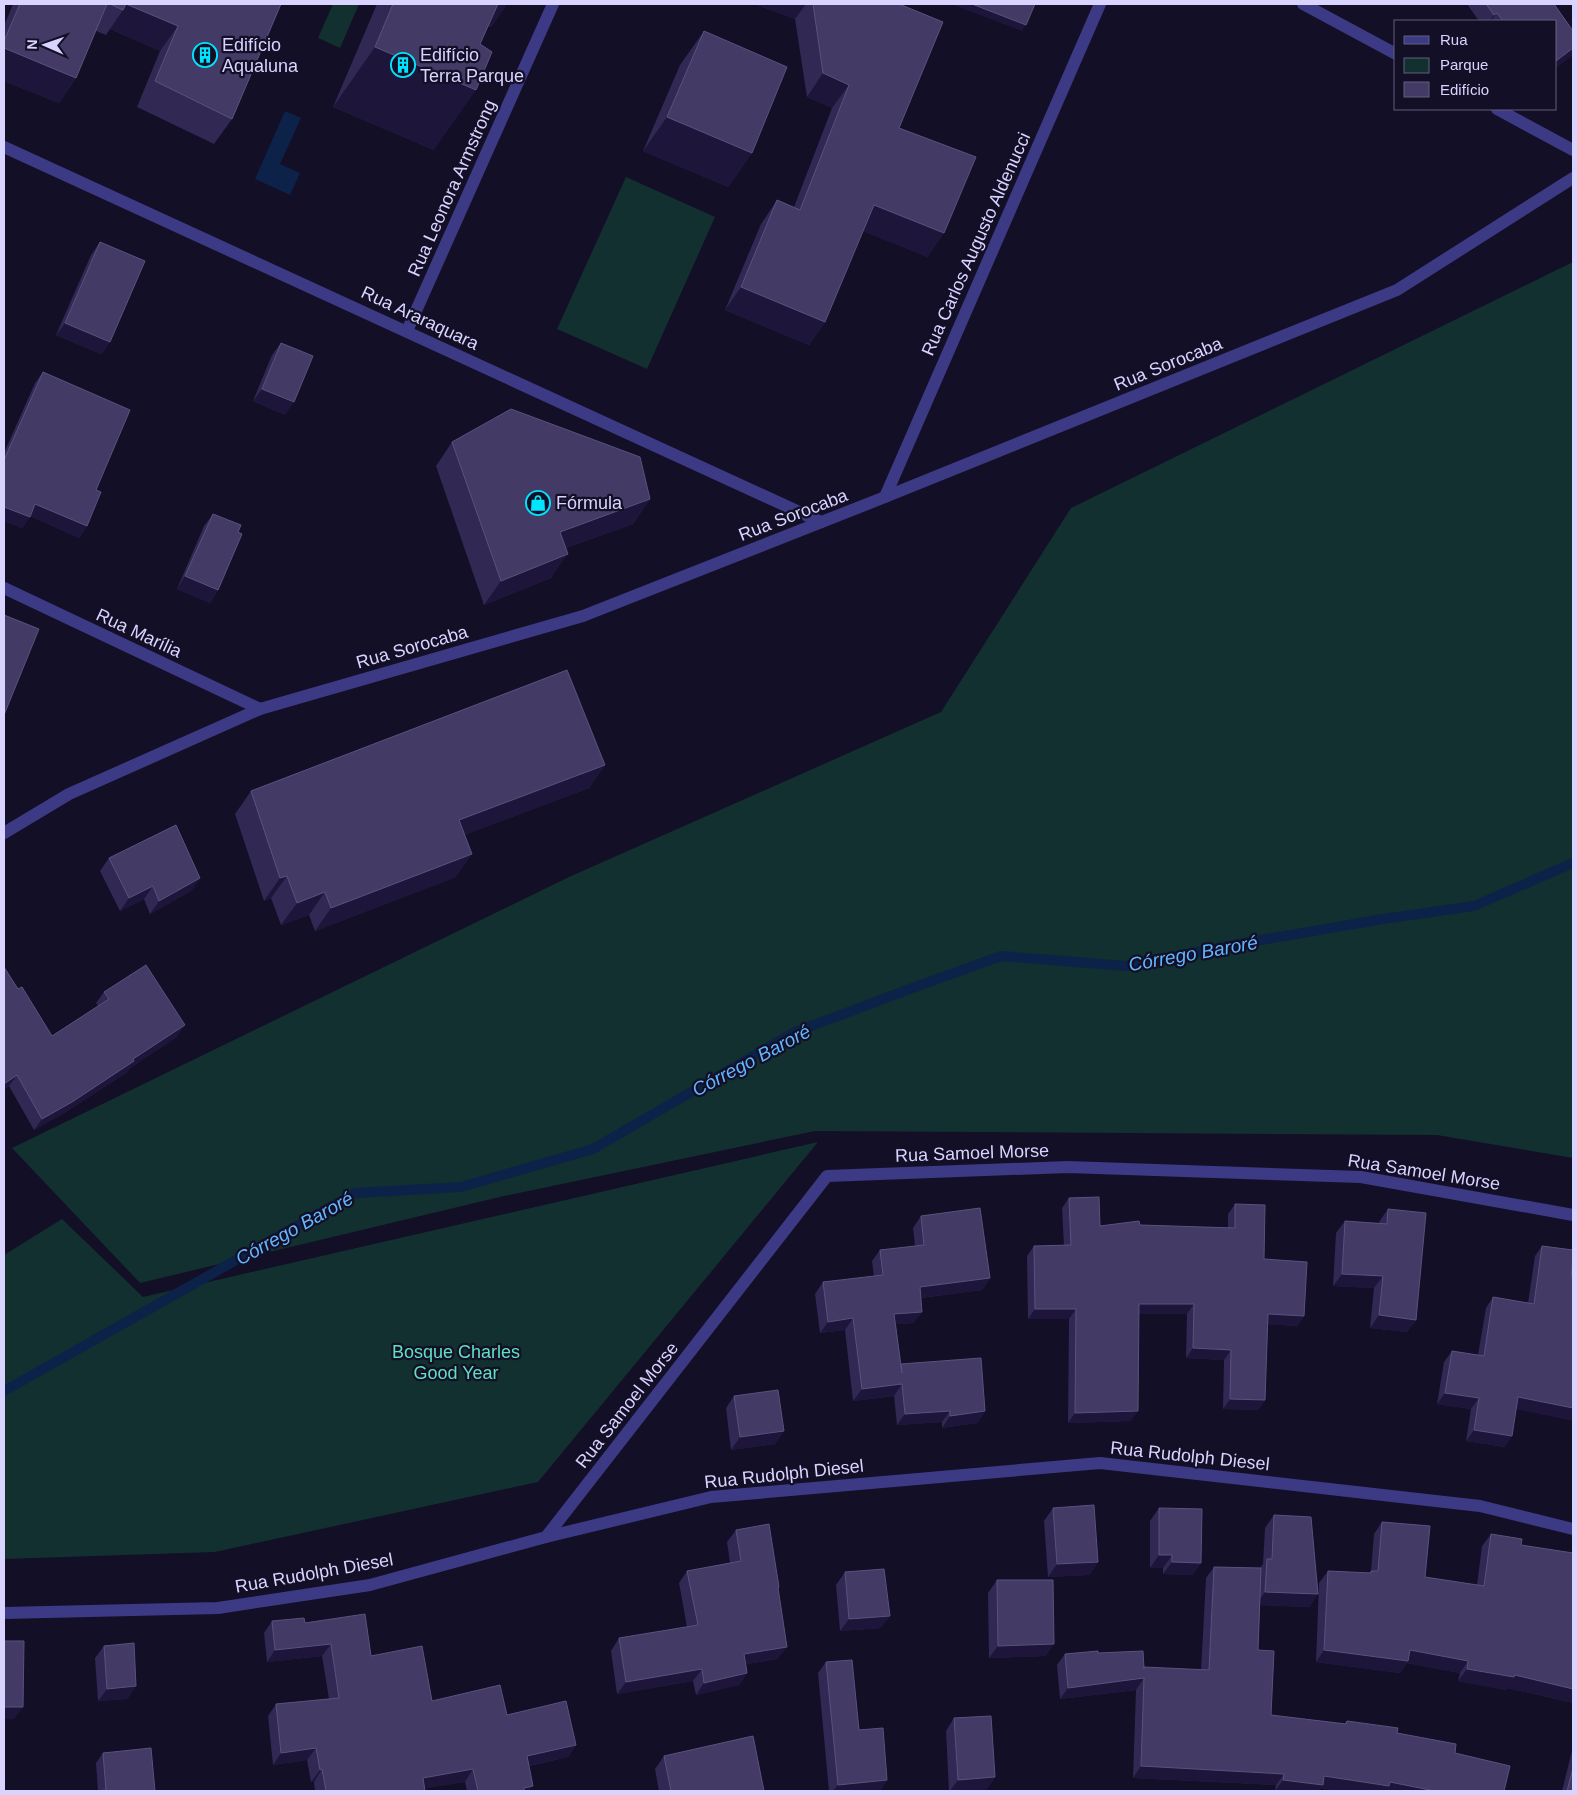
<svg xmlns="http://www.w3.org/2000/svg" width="1577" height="1795" font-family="Helvetica,sans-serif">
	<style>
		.green { fill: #12302f }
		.water { fill: #0c2248 }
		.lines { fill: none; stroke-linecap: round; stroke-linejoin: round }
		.stream { stroke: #0c2248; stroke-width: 10 }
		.street { stroke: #3d3a85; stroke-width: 12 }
		.wall { fill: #312854 }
		.shaded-wall { fill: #1d163a }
		.building { fill: #433a66; stroke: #5a527e }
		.labels { text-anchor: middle; stroke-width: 4.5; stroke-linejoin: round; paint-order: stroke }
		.poi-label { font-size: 18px; fill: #d9d4ff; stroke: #130f26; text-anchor: start }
		.street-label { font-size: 18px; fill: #d9d4ff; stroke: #130f26 }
		.park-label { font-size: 18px; fill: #5fe0c0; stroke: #130f26 }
		.water-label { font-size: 19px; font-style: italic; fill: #62b6ff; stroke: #130f26 }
	</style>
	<rect width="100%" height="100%" fill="#130f26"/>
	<!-- green -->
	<g class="green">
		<polygon points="333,4 359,4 340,48 318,38"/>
		<polygon points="626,177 715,217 647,369 557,329"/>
		<polygon points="1573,262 1573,1158 1437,1135 815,1131 504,1196 140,1283 12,1148 569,877 941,712 1071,508"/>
		<polygon points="818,1142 538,1482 215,1552 4,1559 4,1255 62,1219 143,1297"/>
	</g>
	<!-- water -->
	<polygon class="water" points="285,111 301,118 280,164 300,173 290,195 255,179"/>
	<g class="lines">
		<!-- stream -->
		<polyline class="stream" points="4,1391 355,1193 461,1187 593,1149 793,1033 907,990 1001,956 1126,966 1244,943 1383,919 1474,906 1573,863"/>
		<!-- street -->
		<g class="street">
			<polyline points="1303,4 1396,54"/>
			<polyline points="1497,109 1573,150"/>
			<polyline points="4,147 821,522"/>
			<polyline points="407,331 553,4"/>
			<polyline points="885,497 1100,4"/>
			<polyline points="4,588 260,709"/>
			<polyline points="4,833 69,794 260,709 583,616 885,497 1397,290 1573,178"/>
			<polyline points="546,1537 827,1176 1068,1167 1361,1177 1573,1215"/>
			<polyline points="4,1613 218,1608 370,1585 546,1537 711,1497 1100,1463 1480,1506 1573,1529"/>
		</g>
	</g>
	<!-- wall -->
	<g class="wall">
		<polygon points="13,4 281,4 232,119 214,144 137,107 160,51 110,29 106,35 96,31 76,78 59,103 4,81 4,26"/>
		<polygon points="377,4 507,4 491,27 488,26 434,150 333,107"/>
		<polygon points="755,4 899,4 899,128 928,257 863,231 825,322 809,345 725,310 761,224 777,200 794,207 832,108 807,97 795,19"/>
		<polygon points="1467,4 1554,4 1573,31 1573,54 1572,56 1556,21 1479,21"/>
		<polygon points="704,31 752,153 728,187 643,151 680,65"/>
		<polygon points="100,242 110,342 101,354 56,335 91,255"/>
		<polygon points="281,343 285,415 253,401 272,355"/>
		<polygon points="43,372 96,490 87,526 79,538 30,516 22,528 4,521 4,453 35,383"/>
		<polygon points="452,442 650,499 633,524 566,548 551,578 484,605 436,466"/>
		<polygon points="213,514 238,532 218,590 210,603 177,589 204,526"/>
		<polygon points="605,765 589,788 464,835 456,877 315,931 309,915 281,925 271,898 264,901 235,814 251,791"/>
		<polygon points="109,858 200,878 191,891 150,914 144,899 120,911 100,871"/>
		<polygon points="4,967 18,989 52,1036 98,1006 96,1003 104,992 177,1037 130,1068 126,1073 64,1113 34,1130 9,1086 4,1090"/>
		<polygon points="1069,1198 1100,1226 1140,1225 1228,1228 1228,1214 1235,1204 1264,1259 1304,1316 1297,1326 1267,1324 1265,1400 1258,1410 1223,1409 1224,1360 1186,1358 1187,1314 1139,1314 1131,1421 1068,1423 1069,1319 1028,1319 1027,1256 1034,1246 1064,1246 1062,1208"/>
		<polygon points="1388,1209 1416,1320 1407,1332 1370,1328 1374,1288 1333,1286 1336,1233 1345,1221 1379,1223 1379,1222"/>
		<polygon points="921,1216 990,1278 982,1290 921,1298 914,1323 896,1324 900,1364 985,1411 977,1423 942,1428 942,1422 897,1425 894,1396 853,1401 845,1330 820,1333 815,1294 823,1282 874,1277 872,1261 880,1250 915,1246 913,1228"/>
		<polygon points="1542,1246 1573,1250 1516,1409 1505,1447 1466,1441 1471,1409 1437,1404 1444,1362 1452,1351 1478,1355 1486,1308 1493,1297 1528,1303 1535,1256"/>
		<polygon points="734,1396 784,1431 775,1444 731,1450 726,1408"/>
		<polygon points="1053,1508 1098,1562 1089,1575 1048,1577 1044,1521"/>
		<polygon points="1159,1508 1201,1563 1192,1575 1163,1574 1163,1568 1150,1568 1150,1521"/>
		<polygon points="1274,1515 1310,1607 1260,1605 1258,1650 1271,1715 1344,1724 1347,1721 1397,1733 1455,1753 1504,1791 1339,1791 1321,1788 1319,1791 1275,1791 1276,1785 1133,1778 1136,1690 1060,1699 1057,1665 1065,1654 1098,1653 1144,1667 1201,1670 1206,1578 1214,1567 1260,1568 1263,1564 1265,1528"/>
		<polygon points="1382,1522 1425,1577 1477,1585 1482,1546 1491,1534 1521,1545 1573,1553 1573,1703 1507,1688 1506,1690 1458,1681 1460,1673 1407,1663 1400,1673 1316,1662 1319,1583 1328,1571 1369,1573 1371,1571 1374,1534"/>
		<polygon points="736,1530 779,1587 778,1590 778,1659 746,1664 747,1673 739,1685 696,1695 693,1681 617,1694 611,1651 619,1638 687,1627 679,1583 687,1571 730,1563 727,1542"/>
		<polygon points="845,1572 881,1628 840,1631 836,1585"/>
		<polygon points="997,1580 1046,1656 989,1658 988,1593"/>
		<polygon points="272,1621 305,1623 371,1656 432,1701 507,1715 576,1745 568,1757 529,1766 529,1791 467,1791 465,1782 425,1788 425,1791 315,1791 314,1782 311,1782 307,1760 273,1765 268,1716 276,1704 329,1699 322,1656 267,1662 264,1633"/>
		<polygon points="104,1646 136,1686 127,1699 98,1701 95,1658"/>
		<polygon points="826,1662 859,1730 887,1780 880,1791 829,1791 818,1673"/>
		<polygon points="954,1718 995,1777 986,1790 966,1791 949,1791 946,1731"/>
		<polygon points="1573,1747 1573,1791 1562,1791"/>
		<polygon points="103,1753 155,1791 98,1791 96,1763"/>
		<polygon points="664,1756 764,1791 659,1791 655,1769"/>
	</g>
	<!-- shaded-wall -->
	<g class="shaded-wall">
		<polygon points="126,4 178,26 160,51 110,29 123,10"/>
		<polygon points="487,4 507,4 491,27 476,21"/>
		<polygon points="755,4 806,4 795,19"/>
		<polygon points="951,4 972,4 1026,25 1022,31"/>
		<polygon points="1497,13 1491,21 1490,21 1494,15"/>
		<polygon points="375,47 476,90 434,150 333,107"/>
		<polygon points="4,48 76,78 59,103 4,81"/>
		<polygon points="1573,48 1573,54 1572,56 1556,68 1556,61"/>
		<polygon points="823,73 849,85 832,108 807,97"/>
		<polygon points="667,117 752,153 728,187 643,151"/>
		<polygon points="874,205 944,233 928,257 857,229"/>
		<polygon points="741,287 825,322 809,345 725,310"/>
		<polygon points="65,323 110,342 101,354 56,335"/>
		<polygon points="262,389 294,402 285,415 253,401"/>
		<polygon points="650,499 633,524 543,556 560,532"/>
		<polygon points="35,504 87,526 79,538 27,515"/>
		<polygon points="4,507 30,517 22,528 4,521"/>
		<polygon points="568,554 551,578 484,605 501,581"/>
		<polygon points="185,576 218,590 210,603 177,589"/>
		<polygon points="605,765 589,788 443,843 459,820"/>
		<polygon points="472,854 456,877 315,931 331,908"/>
		<polygon points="287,876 271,898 264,901 280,878"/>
		<polygon points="200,878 191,891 150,914 159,901"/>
		<polygon points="153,886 144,899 120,911 129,898"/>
		<polygon points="325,892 309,915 281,925 297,903"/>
		<polygon points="185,1025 177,1037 130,1068 126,1073 64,1113 34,1130 42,1119"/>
		<polygon points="17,1075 9,1086 4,1090 4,1084"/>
		<polygon points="1342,1274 1383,1276 1374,1288 1333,1286"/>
		<polygon points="990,1278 982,1290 912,1299 920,1287"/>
		<polygon points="1139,1304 1194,1304 1187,1314 1132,1314"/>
		<polygon points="1035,1309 1076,1309 1069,1319 1028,1319"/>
		<polygon points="922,1312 914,1323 886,1325 894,1314"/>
		<polygon points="1268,1314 1304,1316 1297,1326 1261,1324"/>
		<polygon points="1379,1315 1416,1320 1407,1332 1370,1328"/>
		<polygon points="853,1318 845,1330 820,1333 828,1322"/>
		<polygon points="1193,1348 1231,1350 1224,1360 1186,1358"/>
		<polygon points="902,1384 894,1396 853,1401 862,1389"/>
		<polygon points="1445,1393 1479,1398 1471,1409 1437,1404"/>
		<polygon points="1518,1397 1573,1408 1573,1421 1511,1408"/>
		<polygon points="1230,1399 1265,1400 1258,1410 1223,1409"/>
		<polygon points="950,1411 942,1422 897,1425 905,1414"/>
		<polygon points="985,1411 977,1423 942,1428 950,1416"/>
		<polygon points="1138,1411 1131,1421 1068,1423 1075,1413"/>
		<polygon points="1474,1430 1512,1436 1505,1447 1466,1441"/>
		<polygon points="784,1431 775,1444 731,1450 740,1437"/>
		<polygon points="1159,1555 1172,1555 1163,1568 1150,1568"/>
		<polygon points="1098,1562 1089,1575 1048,1577 1057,1564"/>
		<polygon points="1172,1562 1201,1563 1192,1575 1163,1574"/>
		<polygon points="1265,1592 1318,1594 1310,1607 1256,1605"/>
		<polygon points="890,1616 881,1628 840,1631 849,1619"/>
		<polygon points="331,1644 322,1656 267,1662 275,1650"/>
		<polygon points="1054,1644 1046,1656 989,1658 998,1646"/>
		<polygon points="787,1647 778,1659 735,1666 744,1654"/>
		<polygon points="1324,1650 1410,1650 1468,1661 1460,1673 1407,1663 1400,1673 1316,1662"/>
		<polygon points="702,1669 693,1681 617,1694 626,1682"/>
		<polygon points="1467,1669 1515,1675 1573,1689 1573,1703 1507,1688 1506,1690 1458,1681"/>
		<polygon points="747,1673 739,1685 696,1695 704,1683"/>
		<polygon points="1144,1678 1136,1690 1060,1699 1068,1688"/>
		<polygon points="136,1686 127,1699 98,1701 107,1689"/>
		<polygon points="4,1707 23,1707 14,1719 4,1719"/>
		<polygon points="576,1745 568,1757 518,1768 527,1756"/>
		<polygon points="316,1748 307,1760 273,1765 281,1753"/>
		<polygon points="1141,1766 1284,1774 1276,1785 1133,1778"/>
		<polygon points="322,1769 314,1782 311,1782 320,1770"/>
		<polygon points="473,1769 465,1782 414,1790 423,1778"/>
		<polygon points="1324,1776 1390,1782 1435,1791 1339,1791 1321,1788 1319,1791 1275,1791 1283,1780"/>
		<polygon points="995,1777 986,1790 966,1791 950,1791 958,1780"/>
		<polygon points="887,1780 880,1791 833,1791 838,1785"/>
		<polygon points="533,1786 529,1791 521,1791 524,1788"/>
	</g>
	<!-- building -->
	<g class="building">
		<polygon points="20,4 107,4 76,78 4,48 4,41"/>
		<polygon points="110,4 126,4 123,10"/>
		<polygon points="126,4 281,4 232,119 155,81 178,26"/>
		<polygon points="393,4 498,4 480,44 492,52 476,90 375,47"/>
		<polygon points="813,4 899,4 943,22 899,128 976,157 944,233 874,205 825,322 741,287 777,200 800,210 849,85 823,73"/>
		<polygon points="972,4 1035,4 1026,25"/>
		<polygon points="1486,4 1554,4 1573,31 1573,48 1556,61 1556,21 1503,21 1497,13 1494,15"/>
		<polygon points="704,31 787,67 752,153 667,117"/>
		<polygon points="100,242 145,261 110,342 65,323"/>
		<polygon points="281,343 313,356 294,402 262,389"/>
		<polygon points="43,372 130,410 96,490 101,492 87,526 35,504 30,517 4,507 4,460"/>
		<polygon points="511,409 640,457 650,499 560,532 568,554 501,581 452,442"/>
		<polygon points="213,514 241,525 238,532 242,534 218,590 185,576"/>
		<polygon points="4,615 39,629 4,715"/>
		<polygon points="567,670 605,765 459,820 472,854 331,908 325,892 297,903 287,876 280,878 251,791"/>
		<polygon points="176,825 200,878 159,901 153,886 129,898 109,858"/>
		<polygon points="146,965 185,1025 133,1059 134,1061 72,1102 42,1119 17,1075 4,1084 4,967 18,989 22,987 52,1036 109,999 104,992"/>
		<polygon points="1099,1197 1100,1226 1139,1221 1140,1225 1235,1228 1235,1204 1265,1205 1264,1259 1307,1262 1304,1316 1268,1314 1265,1400 1230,1399 1231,1350 1193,1348 1194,1304 1139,1304 1138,1411 1075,1413 1076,1309 1035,1309 1034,1246 1071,1245 1069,1198"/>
		<polygon points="980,1208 990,1278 920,1287 922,1312 894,1314 902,1373 901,1364 981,1358 985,1411 950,1416 950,1411 905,1414 902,1384 862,1389 853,1318 828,1322 823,1282 883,1275 880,1250 924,1245 921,1216"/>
		<polygon points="1388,1209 1426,1213 1416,1320 1379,1315 1383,1276 1342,1274 1345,1221 1387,1224"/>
		<polygon points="1542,1246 1573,1250 1573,1259 1571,1277 1573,1277 1573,1408 1518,1397 1512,1436 1474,1430 1479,1398 1445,1393 1452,1351 1484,1356 1493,1297 1534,1304"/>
		<polygon points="778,1390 784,1431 740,1437 734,1396"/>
		<polygon points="1094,1505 1098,1562 1057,1564 1053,1508"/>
		<polygon points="1159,1508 1202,1509 1201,1563 1172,1562 1172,1555 1159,1555"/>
		<polygon points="1274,1515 1311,1517 1318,1594 1265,1592 1267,1559 1272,1559"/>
		<polygon points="1382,1522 1430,1526 1425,1577 1484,1586 1491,1534 1522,1539 1521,1545 1573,1553 1573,1689 1515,1675 1514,1677 1467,1669 1468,1661 1410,1650 1408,1661 1324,1650 1328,1571 1371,1573 1371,1571 1378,1571"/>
		<polygon points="769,1524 779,1587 778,1588 787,1647 744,1654 747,1673 704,1683 702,1669 626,1682 619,1638 698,1625 687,1571 741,1561 736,1530"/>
		<polygon points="1214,1567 1261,1568 1258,1650 1274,1651 1271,1715 1346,1724 1347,1721 1398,1728 1397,1733 1456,1744 1455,1753 1510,1766 1504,1791 1435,1791 1390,1782 1389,1786 1324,1776 1323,1785 1283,1780 1284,1774 1141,1766 1144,1678 1068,1688 1065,1654 1098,1651 1098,1653 1143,1651 1144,1669 1144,1667 1209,1670"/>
		<polygon points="884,1569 890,1616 849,1619 845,1572"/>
		<polygon points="997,1580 1053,1580 1054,1644 998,1646"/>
		<polygon points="365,1614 371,1656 422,1646 432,1701 500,1685 507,1715 566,1701 576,1745 527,1756 533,1786 524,1788 524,1791 478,1791 473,1769 423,1778 425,1791 326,1791 322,1769 320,1770 316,1748 281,1753 276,1704 339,1698 331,1644 275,1650 272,1621 304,1618 305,1623"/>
		<polygon points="4,1641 24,1641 23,1707 4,1707"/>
		<polygon points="134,1643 136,1686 107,1689 104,1646"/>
		<polygon points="852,1660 859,1730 883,1728 887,1780 838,1785 826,1662"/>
		<polygon points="991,1716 995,1777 958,1780 954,1718"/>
		<polygon points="753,1736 764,1791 671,1791 664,1756"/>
		<polygon points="151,1748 155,1791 95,1791 106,1790 103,1753"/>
		<polygon points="1573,1768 1573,1791 1567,1791"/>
	</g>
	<!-- icons -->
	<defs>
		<symbol id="building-ring" viewBox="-11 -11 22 22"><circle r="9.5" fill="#130f26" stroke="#00e5ff" stroke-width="1.5"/><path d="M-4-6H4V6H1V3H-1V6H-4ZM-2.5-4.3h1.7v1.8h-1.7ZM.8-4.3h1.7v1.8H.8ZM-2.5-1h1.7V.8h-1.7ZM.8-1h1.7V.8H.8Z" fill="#00e5ff"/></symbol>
		<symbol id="shop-ring" viewBox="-11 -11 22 22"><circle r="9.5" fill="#130f26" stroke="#00e5ff" stroke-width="1.5"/><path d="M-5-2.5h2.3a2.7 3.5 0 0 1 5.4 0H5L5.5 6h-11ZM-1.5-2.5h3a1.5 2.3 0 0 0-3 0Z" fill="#00e5ff"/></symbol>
	</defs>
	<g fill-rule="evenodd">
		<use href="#building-ring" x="191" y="41" width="28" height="28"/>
		<use href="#building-ring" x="389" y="51" width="28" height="28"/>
		<use href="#shop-ring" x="524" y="489" width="28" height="28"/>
	</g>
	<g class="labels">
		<!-- poi labels -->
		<g class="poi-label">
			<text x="222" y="51">Edifício<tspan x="222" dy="21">Aqualuna</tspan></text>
			<text x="420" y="61">Edifício<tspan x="420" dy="21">Terra Parque</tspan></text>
			<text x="556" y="509">Fórmula</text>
		</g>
		<!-- street labels -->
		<g class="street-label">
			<text transform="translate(452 188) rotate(-66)" y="6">Rua Leonora Armstrong</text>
			<text transform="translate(976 244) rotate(-66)" y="6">Rua Carlos Augusto Aldenucci</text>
			<text transform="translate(420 318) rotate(25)" y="6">Rua Araraquara</text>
			<text transform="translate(1168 364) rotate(-22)" y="6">Rua Sorocaba</text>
			<text transform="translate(793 515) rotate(-21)" y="6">Rua Sorocaba</text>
			<text transform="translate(139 633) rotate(25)" y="6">Rua Marília</text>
			<text transform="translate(412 647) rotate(-16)" y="6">Rua Sorocaba</text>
			<text transform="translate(972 1153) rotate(-2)" y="6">Rua Samoel Morse</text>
			<text transform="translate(1424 1172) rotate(9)" y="6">Rua Samoel Morse</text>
			<text transform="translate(627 1405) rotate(-52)" y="6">Rua Samoel Morse</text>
			<text transform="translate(1190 1456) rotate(6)" y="6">Rua Rudolph Diesel</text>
			<text transform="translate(784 1474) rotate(-6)" y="6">Rua Rudolph Diesel</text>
			<text transform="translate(314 1573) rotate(-10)" y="6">Rua Rudolph Diesel</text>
		</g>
		<!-- park labels -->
		<g class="park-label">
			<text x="456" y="1358">Bosque Charles<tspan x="456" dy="21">Good Year</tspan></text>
		</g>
		<!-- water labels -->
		<g class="water-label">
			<text transform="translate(1193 953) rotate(-10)" y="7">Córrego Baroré</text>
			<text transform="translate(751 1060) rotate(-28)" y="7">Córrego Baroré</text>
			<text transform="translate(294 1228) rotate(-29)" y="7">Córrego Baroré</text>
		</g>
	</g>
	<!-- border -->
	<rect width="1577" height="1795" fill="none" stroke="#d9d4ff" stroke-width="10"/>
	<!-- legend -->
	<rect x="1394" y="20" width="162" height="90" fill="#130f26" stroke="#625e7d"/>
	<rect x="1404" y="36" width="25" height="8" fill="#3d3a85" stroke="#625e7d"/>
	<text x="1440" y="45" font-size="15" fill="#d9d4ff">Rua</text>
	<rect x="1404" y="58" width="25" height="15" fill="#12302f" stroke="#625e7d"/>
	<text x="1440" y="70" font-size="15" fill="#d9d4ff">Parque</text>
	<rect x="1404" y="82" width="25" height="15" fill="#433a66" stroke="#625e7d"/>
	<text x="1440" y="95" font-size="15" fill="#d9d4ff">Edifício</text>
	<!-- north arrow -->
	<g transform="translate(45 45) rotate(272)" stroke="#130f26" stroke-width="4" paint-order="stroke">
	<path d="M0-4L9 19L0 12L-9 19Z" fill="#d9d4ff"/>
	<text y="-8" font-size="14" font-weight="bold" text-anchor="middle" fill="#d9d4ff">N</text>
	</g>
</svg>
